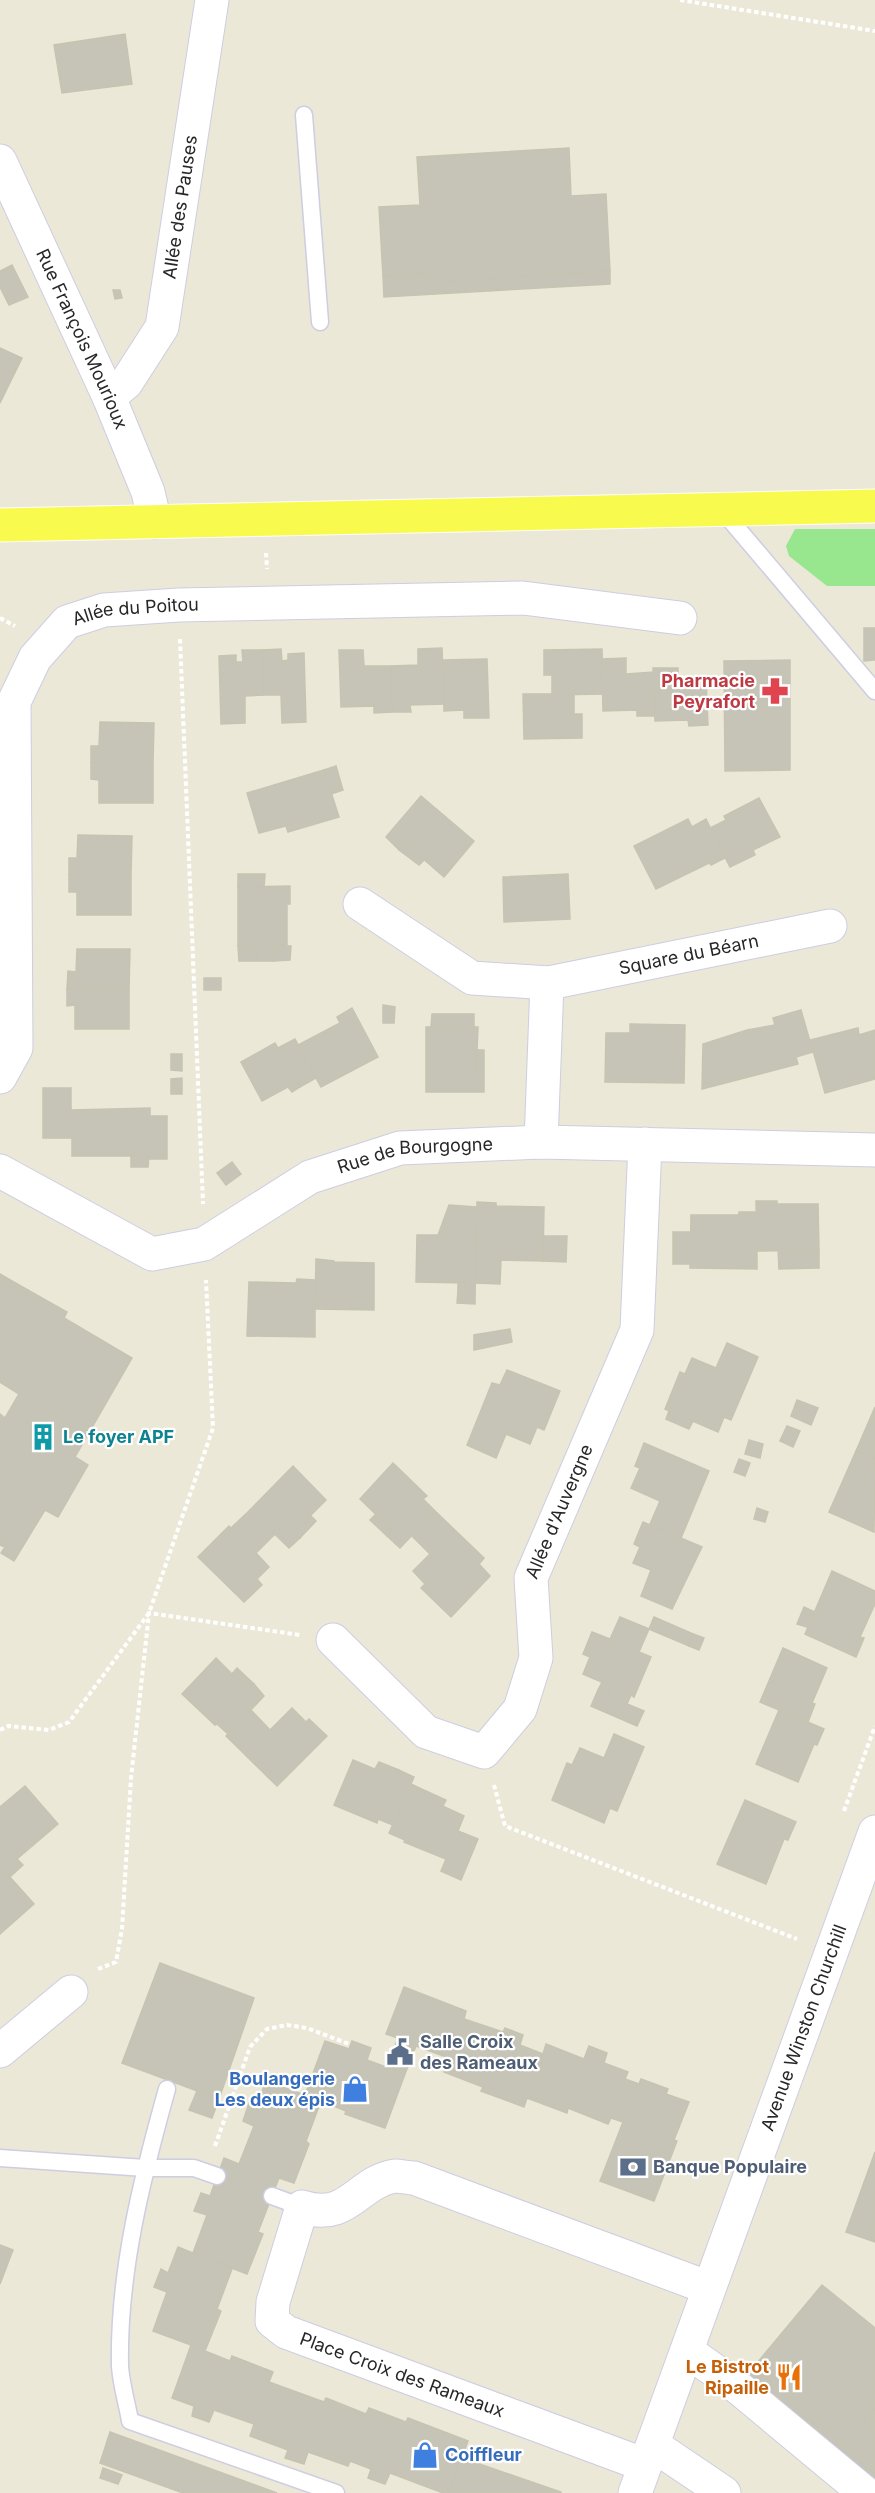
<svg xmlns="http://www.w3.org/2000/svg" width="875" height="2493" font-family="Inter,sans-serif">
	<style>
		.green { fill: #98e78f }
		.building { fill: #c6c4b7; stroke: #c6c4b1; stroke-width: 1.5 }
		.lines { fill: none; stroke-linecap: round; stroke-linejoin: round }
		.service-casing { stroke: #cecde2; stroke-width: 19 }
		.minor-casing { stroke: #cecde2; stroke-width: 35 }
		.tertiary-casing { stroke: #cecde2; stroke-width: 35 }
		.secondary-casing { stroke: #cecde2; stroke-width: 35 }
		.primary-casing { stroke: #fff; stroke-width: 35 }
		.path { stroke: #fff; stroke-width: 4; stroke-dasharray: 4.5 3; stroke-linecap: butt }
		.service { stroke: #fff; stroke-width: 16 }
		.minor { stroke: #fff; stroke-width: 33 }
		.tertiary { stroke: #fff; stroke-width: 33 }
		.secondary { stroke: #fff; stroke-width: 33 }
		.primary { stroke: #f9fa4e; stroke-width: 33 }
		.labels { text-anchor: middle; stroke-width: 4.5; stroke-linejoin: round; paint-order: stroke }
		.street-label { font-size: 18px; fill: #272727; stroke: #fff }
		.health-label { font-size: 18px; font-weight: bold; fill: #be3a42; stroke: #fff; text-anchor: end }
		.culture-label { font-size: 18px; font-weight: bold; fill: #0d838f; stroke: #fff; text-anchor: start }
		.service-label { font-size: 18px; font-weight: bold; fill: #4e5e75; stroke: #fff; text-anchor: start }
		.shop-label { font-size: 18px; font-weight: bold; fill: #366cbe; stroke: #fff; text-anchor: end }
		.food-label { font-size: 18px; font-weight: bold; fill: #c56008; stroke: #fff; text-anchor: end }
	</style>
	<rect width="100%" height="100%" fill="#ebe8d7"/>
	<!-- green -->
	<polygon class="green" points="795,529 875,529 875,586 827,586 789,556 786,546"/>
	<!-- building -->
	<g class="building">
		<polygon points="125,34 132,84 62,93 54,45"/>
		<polygon points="569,148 571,196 606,194 610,271 439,282 439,272 383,276 379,207 420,205 417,157"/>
		<polygon points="12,265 28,297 9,305 0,287 0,271"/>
		<polygon points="610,271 610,284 384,297 383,276 439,272 439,282"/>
		<polygon points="113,290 120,290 122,298 115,299"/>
		<polygon points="0,348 22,358 0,403"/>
		<polygon points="864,628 875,628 875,660 864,661"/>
		<polygon points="442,648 444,704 410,705 411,712 392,712 391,666 418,665 418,649"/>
		<polygon points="281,649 282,661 288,660 288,654 304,653 306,722 282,723 281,695 263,695 262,650"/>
		<polygon points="602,649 603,694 552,695 552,675 544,675 544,650"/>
		<polygon points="242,650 262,650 263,695 245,696 245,723 221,724 219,656 236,655 236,662 243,662"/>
		<polygon points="339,650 363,650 364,666 391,666 392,712 374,713 374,706 341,707"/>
		<polygon points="626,658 626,674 654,672 655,716 637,716 637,710 603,711 602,659"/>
		<polygon points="487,659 489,718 464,718 464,710 444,711 443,660"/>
		<polygon points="790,660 790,770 725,771 724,661"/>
		<polygon points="653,668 678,668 678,679 706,678 708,725 689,726 688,720 655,721"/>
		<polygon points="523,694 574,694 574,714 582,714 582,738 524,739"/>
		<polygon points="100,722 154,723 153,763 91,763 91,746 99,746"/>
		<polygon points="91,763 153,763 153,803 99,803 99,780 91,779"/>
		<polygon points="336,766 343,790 331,794 324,770"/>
		<polygon points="324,770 339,817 298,829 297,823 259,833 247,793"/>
		<polygon points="421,796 474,841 444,877 405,843 399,850 386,837"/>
		<polygon points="759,798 780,837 753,850 755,855 730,867 710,828 726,820 724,816"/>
		<polygon points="688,819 692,827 706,819 725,858 711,865 709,863 656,889 634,846"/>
		<polygon points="297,823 298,829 288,832 286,826"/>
		<polygon points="78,835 132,836 131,875 69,875 69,858 77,858"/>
		<polygon points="405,843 424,860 419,865 399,850"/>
		<polygon points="238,874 265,874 264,887 238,887"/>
		<polygon points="568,874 570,919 504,922 503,877"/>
		<polygon points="69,875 131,875 131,915 77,915 77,892 69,892"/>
		<polygon points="290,886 290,904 287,904 287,946 274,946 274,961 256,961 256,947 238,946 238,887"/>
		<polygon points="238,946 256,947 256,961 239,961"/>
		<polygon points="274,946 291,946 290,960 274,961"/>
		<polygon points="77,949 130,949 129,989 67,989 68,971 76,972"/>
		<rect x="204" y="978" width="17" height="12"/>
		<polygon points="67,989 129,989 129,1029 75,1029 75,1005 67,1006"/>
		<polygon points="383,1005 395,1007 394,1023 383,1023"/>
		<polygon points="352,1008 378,1057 321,1087 298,1045 340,1023 337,1017"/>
		<polygon points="801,1010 813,1052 796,1057 798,1064 702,1089 703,1044 747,1030 775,1025 773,1018"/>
		<polygon points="432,1014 474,1014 474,1027 431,1027"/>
		<polygon points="630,1024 685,1025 684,1083 605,1082 606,1033 630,1033"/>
		<polygon points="426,1027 478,1027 476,1075 484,1075 484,1092 426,1092"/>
		<polygon points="858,1028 859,1035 875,1030 875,1079 825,1093 810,1040"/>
		<polygon points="295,1039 316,1078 300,1087 297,1082 262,1101 241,1062 275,1043 278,1048"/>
		<polygon points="477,1050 484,1050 484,1075 476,1075"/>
		<polygon points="171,1054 182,1054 182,1071 171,1070"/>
		<polygon points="182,1078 182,1094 171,1094 171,1079"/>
		<polygon points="297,1082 300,1087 292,1092 288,1087"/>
		<polygon points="43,1088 71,1088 71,1110 150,1108 150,1116 167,1116 167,1159 149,1159 149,1156 72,1156 72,1138 43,1138"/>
		<polygon points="131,1156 149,1156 148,1167 131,1167"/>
		<polygon points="232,1162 241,1174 226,1185 217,1173"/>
		<polygon points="756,1201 777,1201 777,1204 818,1204 819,1250 757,1251"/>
		<polygon points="477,1202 496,1203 496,1206 544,1207 543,1261 501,1260 500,1284 475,1283"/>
		<polygon points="449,1205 476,1207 476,1232 458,1231 457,1235 438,1235"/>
		<polygon points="739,1212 757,1212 757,1269 690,1268 691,1215 739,1215"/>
		<polygon points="458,1231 476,1232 475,1304 457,1303 458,1291 465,1291 466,1283 416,1282 417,1235 457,1235"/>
		<rect x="673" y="1232" width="18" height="32"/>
		<polygon points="544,1236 567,1236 566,1262 543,1261"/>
		<polygon points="778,1250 819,1250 819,1268 779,1269"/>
		<polygon points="316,1259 334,1261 334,1262 374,1263 374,1310 315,1309"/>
		<polygon points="0,1274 5,1277 2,1282 25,1296 28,1290 67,1312 64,1318 132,1358 75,1457 88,1465 58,1517 45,1510 14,1561 1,1553 5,1547 0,1545 0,1414 5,1418 19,1394 0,1382"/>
		<polygon points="5,1277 28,1290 25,1296 2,1282"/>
		<polygon points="297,1279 315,1280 315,1337 247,1336 249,1282 296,1283"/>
		<polygon points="458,1283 466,1283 465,1291 458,1291"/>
		<polygon points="510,1329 512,1342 474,1350 474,1335"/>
		<polygon points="727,1343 758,1357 731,1420 724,1417 718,1432 665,1409 680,1372 685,1374 692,1358 716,1368"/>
		<polygon points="507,1370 560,1391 544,1430 537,1427 530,1444 506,1434 496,1458 467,1445 492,1383 500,1385"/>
		<polygon points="797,1400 818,1408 811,1425 791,1416"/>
		<polygon points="875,1407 875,1459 856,1451"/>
		<polygon points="669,1411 693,1421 689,1429 666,1419"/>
		<polygon points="787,1426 800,1431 793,1447 780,1441"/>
		<polygon points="749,1440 763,1444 760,1458 745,1454"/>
		<polygon points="644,1443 709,1471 681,1538 650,1524 660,1501 631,1488 640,1468 635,1466"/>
		<polygon points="856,1451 875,1459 874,1532 829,1512"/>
		<polygon points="739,1459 750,1463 745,1476 734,1472"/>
		<polygon points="393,1463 427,1496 423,1499 435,1511 400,1548 387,1536 392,1530 360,1499"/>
		<polygon points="293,1466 326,1500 294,1532 300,1538 289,1548 250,1510"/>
		<polygon points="757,1508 768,1512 765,1522 754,1519"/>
		<polygon points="250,1510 275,1534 256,1553 269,1567 257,1579 262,1585 244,1602 198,1557 229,1526 231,1528"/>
		<polygon points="435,1511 484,1558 479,1564 490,1576 451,1617 421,1588 425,1584 413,1571 430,1554 411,1535"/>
		<polygon points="376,1514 392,1530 387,1536 370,1520"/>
		<polygon points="311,1516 316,1521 300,1538 294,1532"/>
		<polygon points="643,1522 702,1547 672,1609 641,1596 651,1570 633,1563 640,1547 634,1544"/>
		<polygon points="832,1571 875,1591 875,1604 860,1637 864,1638 856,1657 805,1634"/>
		<polygon points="804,1607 815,1612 807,1627 797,1624"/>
		<polygon points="620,1617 649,1629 639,1652 651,1657 634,1697 631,1695 627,1704 644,1711 637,1726 591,1706 598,1690 608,1694 611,1686 583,1674 590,1657 583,1654 592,1632 610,1639"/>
		<polygon points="654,1617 693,1634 689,1646 649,1629"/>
		<polygon points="693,1634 704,1638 699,1650 689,1646"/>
		<polygon points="783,1648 827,1668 812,1703 815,1704 808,1722 760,1702"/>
		<polygon points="216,1658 248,1690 254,1684 264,1696 228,1734 217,1724 215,1725 182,1694"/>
		<polygon points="237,1668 254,1684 248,1690 232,1674"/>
		<polygon points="602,1682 611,1686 608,1694 598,1690"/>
		<polygon points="292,1708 306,1722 309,1719 327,1736 277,1786 226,1736 251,1710 270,1730"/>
		<polygon points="779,1710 824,1729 817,1745 814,1744 798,1782 756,1764"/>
		<polygon points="614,1734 644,1747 617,1811 610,1808 604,1823 552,1800 567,1763 572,1765 580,1748 604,1758"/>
		<polygon points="353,1760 396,1778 399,1770 414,1777 393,1825 378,1819 377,1823 334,1805"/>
		<polygon points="379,1762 399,1770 396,1778 375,1769"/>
		<polygon points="411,1784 426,1791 423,1797 464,1816 458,1831 478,1839 461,1880 441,1871 446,1859 404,1842 405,1840 389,1833"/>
		<polygon points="25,1786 58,1824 17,1859 23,1865 10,1877 0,1866 0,1807"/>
		<polygon points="426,1791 446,1800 443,1806 423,1797"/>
		<polygon points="745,1800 796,1822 788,1840 784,1839 766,1884 717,1864"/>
		<polygon points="0,1866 34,1904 0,1934"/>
		<polygon points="160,1963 254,1998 219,2099 122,2063"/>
		<polygon points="404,1987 466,2011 464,2019 503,2032 505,2028 523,2035 520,2045 543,2054 546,2044 584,2059 589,2046 607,2053 604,2063 628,2072 625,2079 639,2084 641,2079 668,2089 666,2094 689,2102 674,2140 677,2141 654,2201 600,2181 623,2122 611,2118 608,2124 568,2108 567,2113 527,2098 524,2107 481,2091 483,2087 444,2072 449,2058 416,2046 405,2074 387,2067 398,2038 386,2034"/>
		<polygon points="325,2041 349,2049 352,2041 371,2048 367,2060 405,2074 385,2128 345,2114 346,2111 321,2101 306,2141 309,2144 294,2183 279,2178 258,2232 263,2234 247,2274 193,2253 207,2215 194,2211 201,2193 210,2196 224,2158 239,2164 254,2126 243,2121 249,2103 257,2105 266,2081 305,2095"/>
		<polygon points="197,2091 219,2099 212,2118 189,2110"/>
		<polygon points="875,2152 875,2242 846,2232"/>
		<polygon points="0,2245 13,2250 0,2284"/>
		<polygon points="178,2247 232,2269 217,2309 221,2311 205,2351 230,2361 232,2356 273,2372 269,2382 324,2402 326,2398 366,2414 369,2408 406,2422 408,2418 468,2441 449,2493 443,2493 390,2473 385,2484 368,2478 371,2469 350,2461 348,2466 308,2452 304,2464 285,2458 288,2450 250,2436 254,2424 214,2410 209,2422 192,2416 194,2406 172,2398 191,2345 153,2331 167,2292 154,2287 161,2269 168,2273"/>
		<polygon points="822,2285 875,2328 875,2408 839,2451 747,2375"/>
		<polygon points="875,2408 875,2481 839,2451"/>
		<polygon points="110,2432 277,2493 183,2493 100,2463"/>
		<polygon points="462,2458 561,2492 560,2493 449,2493"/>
		<polygon points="103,2468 122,2475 118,2484 100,2478"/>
	</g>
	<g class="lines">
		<defs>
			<g id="service">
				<polyline points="304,115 320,322"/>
				<polyline points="721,509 875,691"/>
				<path d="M167 2089C142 2178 118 2273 120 2366 121 2384 127 2403 130 2421L336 2493"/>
				<polyline points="0,2158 145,2168 194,2168 217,2176"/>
				<polyline points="272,2196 302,2207"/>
			</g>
			<g id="minor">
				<path id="s1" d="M109 397 126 383 162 327 212 0"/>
				<path id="s2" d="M360 904 472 978 549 983 830 926"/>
				<path id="s3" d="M0 1077 16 1048 14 702 35 658 67 622 104 610 179 605 523 598 680 618"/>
				<polyline points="541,1142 547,983"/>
				<path id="s4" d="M0 1171 152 1254 204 1244 310 1177 400 1148 541 1142 875 1150"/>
				<path id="s5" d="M333 1640 426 1732 484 1752 520 1709 536 1658 531 1578 637 1330 645 1144"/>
				<polyline points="0,2051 71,1992"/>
				<polyline points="687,2351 735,2385 865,2493"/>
				<polyline points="653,2445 724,2493"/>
				<path d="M645 2465 286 2332 272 2321 273 2302 302 2207C349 2222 357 2182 395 2176 401 2176 408 2178 414 2178L709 2288"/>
			</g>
			<g id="tertiary">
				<path id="s6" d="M0 161 109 397 148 492 155 522"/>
			</g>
			<g id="secondary">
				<path id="s7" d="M635 2493 875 1832"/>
			</g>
			<polyline id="primary" points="0,525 875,506"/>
		</defs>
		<!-- service casing -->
		<use href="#service" class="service-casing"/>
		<!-- minor casing -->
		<use href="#minor" class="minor-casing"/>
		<!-- tertiary casing -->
		<use href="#tertiary" class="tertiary-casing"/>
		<!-- secondary casing -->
		<use href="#secondary" class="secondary-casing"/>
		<!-- primary casing -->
		<use href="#primary" class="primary-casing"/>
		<!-- path -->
		<g class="path">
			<polyline points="680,0 875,31"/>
			<polyline points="266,553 267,569"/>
			<polyline points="0,618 15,626"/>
			<polyline points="180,639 203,1204"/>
			<polyline points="0,1730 8,1726 49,1730 69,1722 149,1613 213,1428 206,1280"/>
			<polyline points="494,1785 505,1826 797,1939"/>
			<polyline points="844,1811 875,1726"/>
			<polyline points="98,1969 116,1962 122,1929 131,1778 149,1613 300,1635"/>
			<polyline points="215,2146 250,2047 267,2029 287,2025 307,2028 349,2044"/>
		</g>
		<!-- service -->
		<use href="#service" class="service"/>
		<!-- minor -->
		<use href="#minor" class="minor"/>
		<!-- tertiary -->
		<use href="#tertiary" class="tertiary"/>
		<!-- secondary -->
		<use href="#secondary" class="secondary"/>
		<!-- primary -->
		<use href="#primary" class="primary"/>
	</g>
	<!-- icons -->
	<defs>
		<symbol id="pharmacy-bare" viewBox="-9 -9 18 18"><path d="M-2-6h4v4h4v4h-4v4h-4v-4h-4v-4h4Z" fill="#e0444e" stroke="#fff" stroke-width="2.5" paint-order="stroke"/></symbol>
		<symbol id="building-bare" viewBox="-9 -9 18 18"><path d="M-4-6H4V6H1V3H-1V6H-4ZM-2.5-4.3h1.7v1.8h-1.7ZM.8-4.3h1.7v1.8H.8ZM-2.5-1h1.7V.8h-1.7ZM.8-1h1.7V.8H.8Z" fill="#0f9aa8" stroke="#fff" stroke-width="2.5" paint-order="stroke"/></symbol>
		<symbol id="civic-bare" viewBox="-9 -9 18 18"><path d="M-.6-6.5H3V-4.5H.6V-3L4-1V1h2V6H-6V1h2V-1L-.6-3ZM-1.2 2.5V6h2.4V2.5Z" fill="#5c6f8a" stroke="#fff" stroke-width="2.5" paint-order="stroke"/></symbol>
		<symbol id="shop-bare" viewBox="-9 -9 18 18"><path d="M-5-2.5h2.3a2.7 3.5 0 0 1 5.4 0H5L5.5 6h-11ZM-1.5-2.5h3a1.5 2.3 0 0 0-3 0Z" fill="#3f7fe0" stroke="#fff" stroke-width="2.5" paint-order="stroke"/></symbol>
		<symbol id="bank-bare" viewBox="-9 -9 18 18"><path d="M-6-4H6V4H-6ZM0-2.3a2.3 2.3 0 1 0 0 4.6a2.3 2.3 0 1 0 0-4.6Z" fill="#5c6f8a" stroke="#fff" stroke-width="2.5" paint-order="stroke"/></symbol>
		<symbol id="restaurant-bare" viewBox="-9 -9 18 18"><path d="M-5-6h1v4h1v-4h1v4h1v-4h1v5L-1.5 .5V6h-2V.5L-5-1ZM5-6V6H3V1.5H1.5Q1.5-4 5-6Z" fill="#e8710a" stroke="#fff" stroke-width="2.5" paint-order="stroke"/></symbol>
	</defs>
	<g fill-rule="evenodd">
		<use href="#pharmacy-bare" x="756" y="672" width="38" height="38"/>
		<use href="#building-bare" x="24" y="1418" width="38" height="38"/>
		<use href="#civic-bare" x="381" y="2033" width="38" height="38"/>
		<use href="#shop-bare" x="336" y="2070" width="38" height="38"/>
		<use href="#bank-bare" x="614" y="2148" width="38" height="38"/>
		<use href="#restaurant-bare" x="770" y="2358" width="38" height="38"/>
		<use href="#shop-bare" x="406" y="2436" width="38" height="38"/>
	</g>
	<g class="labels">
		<!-- street labels -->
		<g class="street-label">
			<text dy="6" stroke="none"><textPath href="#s1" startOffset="210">Allée des Pauses</textPath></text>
			<text dy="6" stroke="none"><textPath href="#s6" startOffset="196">Rue François Mourioux</textPath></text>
			<text dy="6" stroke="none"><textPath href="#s3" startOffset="546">Allée du Poitou</textPath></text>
			<text dy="6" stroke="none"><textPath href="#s2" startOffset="354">Square du Béarn</textPath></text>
			<text dy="6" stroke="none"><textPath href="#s4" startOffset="460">Rue de Bourgogne</textPath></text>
			<text dy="6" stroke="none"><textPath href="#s5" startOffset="454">Allée d'Auvergne</textPath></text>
			<text dy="6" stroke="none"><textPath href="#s7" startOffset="495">Avenue Winston Churchill</textPath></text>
			<text transform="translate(402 2375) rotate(20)" y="6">Place Croix des Rameaux</text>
		</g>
		<!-- health labels -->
		<g class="health-label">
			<text x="755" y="687">Pharmacie<tspan x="755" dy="21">Peyrafort</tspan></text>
		</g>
		<!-- culture labels -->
		<g class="culture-label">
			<text x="63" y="1443">Le foyer APF</text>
		</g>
		<!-- service labels -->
		<g class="service-label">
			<text x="420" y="2048">Salle Croix<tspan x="420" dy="21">des Rameaux</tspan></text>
			<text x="653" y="2173">Banque Populaire</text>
		</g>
		<!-- shop labels -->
		<g class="shop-label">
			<text x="335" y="2085">Boulangerie<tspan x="335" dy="21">Les deux épis</tspan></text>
			<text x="445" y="2461" text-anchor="start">Coiffleur</text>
		</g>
		<!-- food labels -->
		<g class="food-label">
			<text x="769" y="2373">Le Bistrot<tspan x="769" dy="21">Ripaille</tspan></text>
		</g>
	</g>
</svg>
